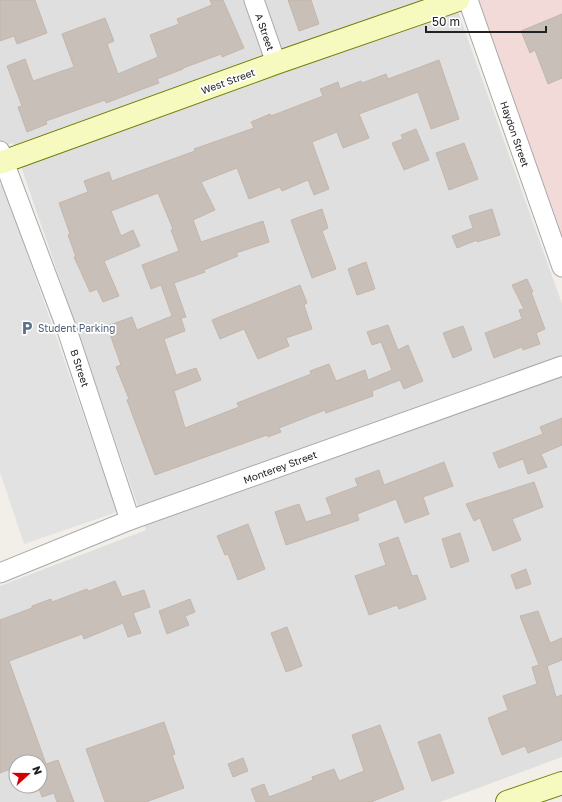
<svg xmlns="http://www.w3.org/2000/svg" width="562" height="802" font-family="'Golos Text',sans-serif">
	<style>
		.residential { fill: #e0dfdf; fill-rule: evenodd }
		.commercial { fill: #f2dad9 }
		.parking { fill: #e2e2e2 }
		.building { fill: #c7bfb8; stroke: #c4b6ab }
		.lines { fill: none; stroke-linecap: round; stroke-linejoin: round }
		.street-casing { stroke: #a9a9a9; stroke-width: 21 }
		.secondary-casing { stroke: #707d05; stroke-width: 24 }
		.street { stroke: #fff; stroke-width: 19 }
		.secondary { stroke: #f7fabf; stroke-width: 22 }
		.labels { text-anchor: middle; stroke-width: 3.5; stroke-linejoin: round; paint-order: stroke }
		.street-label { font-size: 10px; fill: #222; stroke: #fff }
		.service-label { font-size: 10px; fill: #4e5e75; stroke: #fff; text-anchor: start }
	</style>
	<rect width="100%" height="100%" fill="#f2efe9"/>
	<!-- residential -->
	<path class="residential" d="M0 0H454L562 304V757L440 802H0V586L146 530 13 143 0 147ZM16 762H40V786H16Z"/>
	<!-- commercial -->
	<polygon class="commercial" points="468,0 562,0 562,267"/>
	<!-- parking -->
	<polygon class="parking" points="3,184 117,512 24,544 0,472 0,185"/>
	<!-- building -->
	<g class="building">
		<polygon points="0,0 35,0 47,33 17,44 14,36 0,41"/>
		<polygon points="210,0 223,0 244,48 222,57 221,54 183,68 183,69 157,79 159,83 140,90 106,103 105,100 46,121 47,124 27,132 18,107 22,106 7,66 25,59 33,81 74,67 62,34 105,18 114,41 107,44 118,74 158,57 150,35 179,24 177,19 212,5"/>
		<polygon points="288,0 311,0 319,24 299,31"/>
		<polygon points="562,14 562,78 548,84 535,50 530,53 521,31"/>
		<polygon points="439,60 459,119 431,129 418,92 359,114 369,138 343,148 337,132 312,142 329,189 314,195 308,180 282,191 280,187 249,199 237,168 201,182 215,210 193,220 201,242 263,221 269,242 236,253 238,256 204,270 205,272 174,283 186,317 181,318 185,331 164,339 176,375 196,368 201,380 174,391 185,428 239,407 237,403 311,374 310,371 329,364 336,381 365,370 368,380 392,370 381,342 372,345 367,332 388,325 398,350 408,345 423,381 404,389 400,380 372,391 373,396 326,413 325,410 279,428 281,432 268,437 267,435 155,475 127,400 129,399 116,367 121,365 107,326 132,317 137,330 172,316 161,285 151,289 142,265 179,251 171,230 173,229 158,193 111,211 121,236 133,230 140,246 104,261 119,296 103,302 97,289 90,292 74,257 76,257 68,235 70,234 59,203 88,192 84,181 109,172 112,181 195,151 194,149 254,128 251,122 270,114 271,116 323,96 320,89 338,82 340,89 361,81 362,83 386,74 388,79"/>
		<polygon points="416,129 429,160 404,170 392,143 403,139 401,135"/>
		<polygon points="464,143 478,179 449,190 436,153"/>
		<polygon points="322,209 328,228 322,231 336,269 312,278 291,220"/>
		<polygon points="492,209 500,235 477,242 477,240 457,248 452,236 473,228 469,216"/>
		<polygon points="366,262 375,289 357,295 348,269"/>
		<polygon points="527,279 533,292 531,292 545,329 536,333 540,344 523,350 522,347 494,358 485,333 522,319 519,310 524,309 512,285"/>
		<polygon points="300,285 307,303 304,305 312,329 286,338 289,346 258,359 244,329 220,339 212,320"/>
		<polygon points="463,326 472,350 453,358 443,333"/>
		<polygon points="562,418 562,445 541,454 547,467 528,474 523,459 499,468 493,453 543,434 540,427"/>
		<polygon points="444,462 453,486 423,497 429,514 405,523 396,499 357,514 359,520 286,545 275,512 299,504 306,522 332,514 326,498 358,486 355,479 379,470 384,485"/>
		<polygon points="534,482 543,507 512,519 521,540 493,551 480,518 474,521 466,504"/>
		<polygon points="248,524 265,569 238,580 228,554 225,555 217,536"/>
		<polygon points="460,533 469,561 451,568 442,539"/>
		<polygon points="398,537 412,576 417,575 426,599 399,609 397,605 369,615 355,576 386,565 379,544"/>
		<polygon points="526,569 531,584 516,589 511,575"/>
		<polygon points="115,581 122,597 144,590 150,607 133,613 141,633 128,637 123,623 84,639 82,634 9,661 46,764 58,760 74,802 57,802 54,793 42,797 38,786 40,786 40,762 16,762 16,767 0,773 0,620 32,608 32,606 51,599 52,602 87,589 89,591"/>
		<polygon points="190,599 195,612 185,616 189,625 167,634 159,611"/>
		<polygon points="538,611 550,643 562,638 562,660 547,666 556,697 562,695 562,740 528,753 525,746 502,755 488,718 508,710 503,696 537,684 532,667 539,665 520,616"/>
		<polygon points="287,627 302,666 286,672 271,633"/>
		<polygon points="164,722 175,754 172,755 184,788 146,802 105,802 86,749"/>
		<polygon points="380,725 404,789 371,802 256,802 251,789 264,784 269,797 313,780 312,777 334,769 339,781 364,771 352,735"/>
		<polygon points="440,734 454,773 432,781 418,742"/>
		<polygon points="243,758 248,771 233,777 228,764"/>
	</g>
	<g class="lines">
		<defs>
			<g id="street">
				<polyline points="254,0 276,63"/>
				<polyline points="468,0 562,267"/>
				<polyline points="0,151 66,327 130,520"/>
				<polyline points="0,573 130,520 562,366"/>
			</g>
			<g id="secondary">
				<polyline points="0,163 276,63 458,0"/>
				<polyline points="507,802 562,783"/>
			</g>
		</defs>
		<!-- street casing -->
		<use href="#street" class="street-casing"/>
		<!-- secondary casing -->
		<use href="#secondary" class="secondary-casing"/>
		<!-- street -->
		<use href="#street" class="street"/>
		<!-- secondary -->
		<use href="#secondary" class="secondary"/>
	</g>
	<!-- icons -->
	<defs>
		<symbol id="parking-bare" viewBox="-9 -9 18 18"><path d="M-3.5-5.5H1a3.5 3.5 0 0 1 0 7H-1V5.5H-3.5ZM-1-3.4V-.6H.8a1.4 1.4 0 0 0 0-2.8Z" fill="#5c6f8a" stroke="#fff" stroke-width="2.5" paint-order="stroke"/></symbol>
	</defs>
	<g fill-rule="evenodd">
		<use href="#parking-bare" x="17" y="318" width="20" height="20"/>
	</g>
	<g class="labels">
		<!-- street labels -->
		<g class="street-label">
			<text transform="translate(265 32) rotate(71)" y="4">A Street</text>
			<text transform="translate(228 81) rotate(-20)" y="4">West Street</text>
			<text transform="translate(515 134) rotate(71)" y="4">Haydon Street</text>
			<text transform="translate(80 368) rotate(72)" y="4">B Street</text>
			<text transform="translate(280 467) rotate(-20)" y="4">Monterey Street</text>
		</g>
		<!-- service labels -->
		<g class="service-label">
			<text x="38" y="332">Student Parking</text>
		</g>
	</g>
	<!-- north arrow -->
	<g transform="translate(28 774) rotate(69)"><circle r="19" fill="#ffffff" stroke="#a7a7a7"/>
	<path d="M0-3L7 15L0 10L-7 15Z" fill="#d40000"/>
	<text y="-6" font-size="11" font-weight="bold" text-anchor="middle" fill="#222222">N</text>
	</g>
	<!-- scale -->
	<path d="M426 26v6h120v-6" fill="none" stroke="#222222" stroke-width="2"/>
	<text x="432" y="26" font-size="12" fill="#222222" stroke="#ffffff" stroke-width="3" paint-order="stroke">50 m</text>
</svg>
